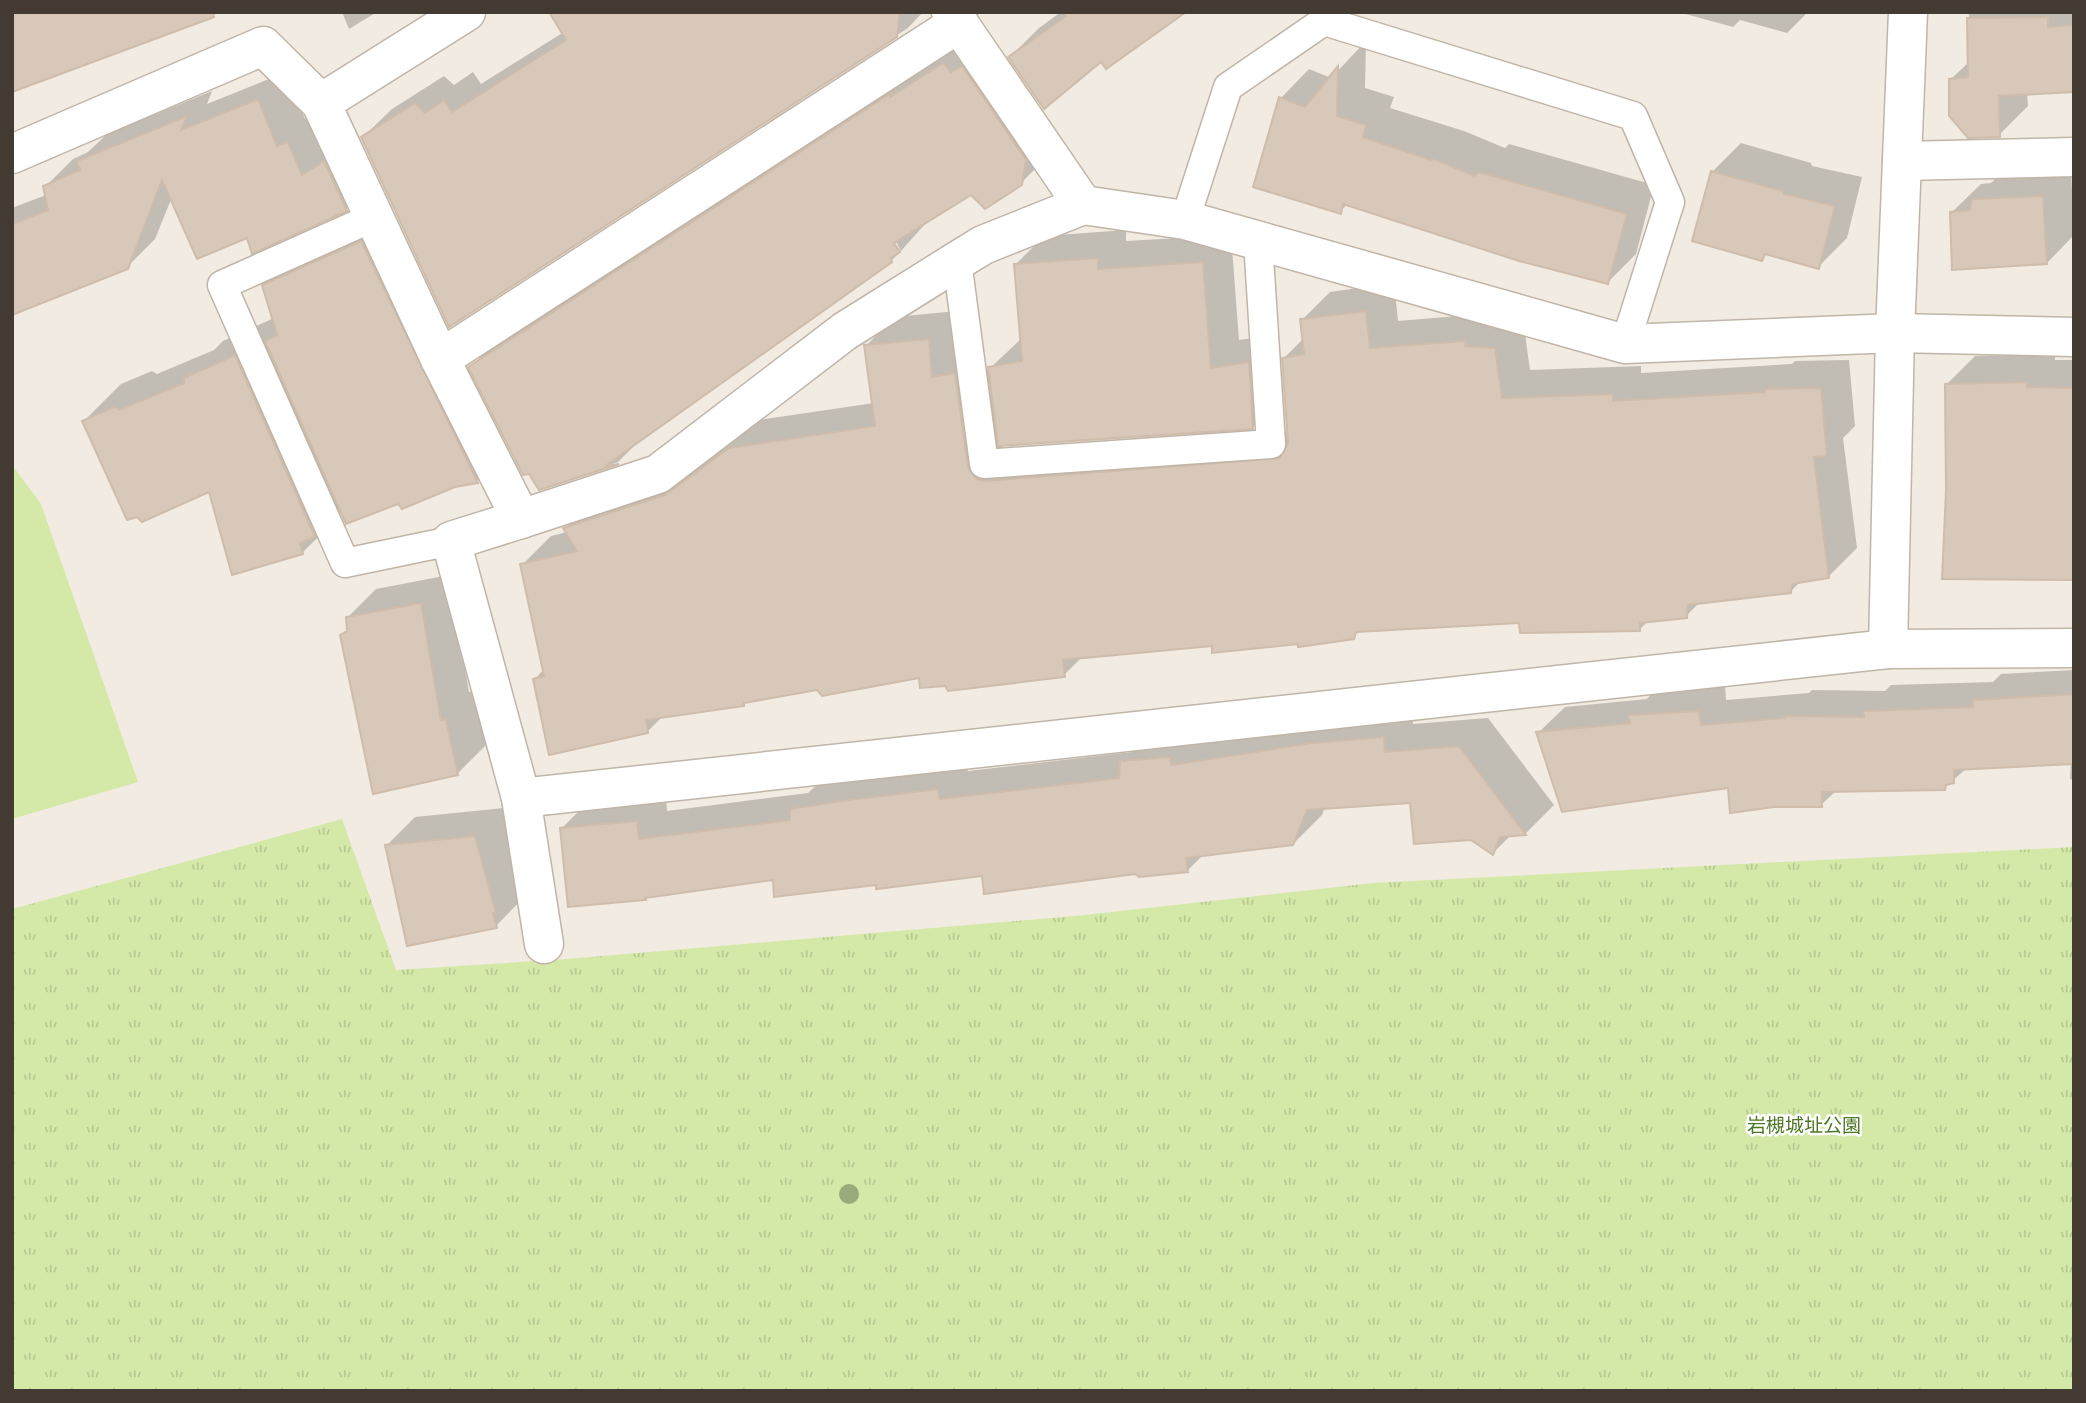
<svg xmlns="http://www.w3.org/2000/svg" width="2086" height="1403" font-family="Barlow,'Noto Sans JP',sans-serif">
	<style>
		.grass { fill: #d4e9a8 }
		.park { fill: url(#park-tufts) }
		.shadow { fill: #0003 }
		.building { fill: #d7c8ba; stroke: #cfbcaa; stroke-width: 2 }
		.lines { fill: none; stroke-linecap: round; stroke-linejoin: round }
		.lane-casing { stroke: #c0b5a7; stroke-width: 31 }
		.street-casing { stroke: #c0b5a7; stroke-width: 41 }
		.lane { stroke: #fff; stroke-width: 28 }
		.street { stroke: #fff; stroke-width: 38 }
		.tree { fill: #98ab7a }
		.labels { text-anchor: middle; stroke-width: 5; stroke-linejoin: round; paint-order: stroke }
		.park-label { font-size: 19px; fill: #4e7724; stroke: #fff }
	</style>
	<defs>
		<pattern id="park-tufts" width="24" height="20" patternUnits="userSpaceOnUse" patternTransform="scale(1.75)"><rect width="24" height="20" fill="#d4e9a8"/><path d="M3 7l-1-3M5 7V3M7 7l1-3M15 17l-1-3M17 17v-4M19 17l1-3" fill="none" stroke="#b7c991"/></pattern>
	</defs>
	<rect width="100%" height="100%" fill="#f2ebe2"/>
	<!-- grass -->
	<polygon class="grass" points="12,465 41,504 138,782 12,819"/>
	<!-- park -->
	<polygon class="park" points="342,819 396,970 567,959 1075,916 1373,883 2074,847 2074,1391 12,1391 12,909"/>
	<!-- shadow -->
	<g class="shadow">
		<polygon points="342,12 377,12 349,29"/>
		<polygon points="562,12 923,12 908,28 450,324 363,137 392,109 444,76 454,85 473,72 481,84 564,32"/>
		<polygon points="1061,12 1182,12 1101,59 1010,57 1039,28"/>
		<polygon points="1678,12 1808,12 1787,33 1740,20 1733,27"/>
		<polygon points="1969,12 2074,12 2074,91 2027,93 2028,106 1999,135 1951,79 1970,61"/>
		<polygon points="969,35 1049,155 1021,183 971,193 926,223 901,251 892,234 889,236 897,251 901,251 891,261 645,435 618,462 540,488 471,367 498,339"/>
		<polygon points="1366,41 1365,88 1394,97 1390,108 1464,131 1505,148 1509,144 1654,185 1636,254 1608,282 1348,203 1340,212 1281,98 1309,69 1331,78"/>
		<polygon points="286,72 305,119 316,116 374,182 346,209 248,236 172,197 155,239 127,267 12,313 12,208 46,195 45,187 73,159 88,152 107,134 212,91 207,104"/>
		<polygon points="1741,143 1811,163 1812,166 1862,177 1847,238 1818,267 1767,253 1762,259 1694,240 1713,171"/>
		<polygon points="2071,168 2074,235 2047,263 1952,212 1981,184 1991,183 2003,171"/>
		<polygon points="390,214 506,453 477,481 398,502 341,509 339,516 302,553 210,489 84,421 121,384 152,371 157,374 214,350 223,341 274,318 264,286 292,257"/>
		<polygon points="1126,230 1126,241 1231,235 1239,340 1277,335 1281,398 1253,427 1000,444 1005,451 1015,453 1289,432 1284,358 1304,338 1302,320 1330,292 1394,283 1398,321 1493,313 1523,320 1530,370 1641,366 1641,373 1792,364 1795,361 1849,360 1855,426 1843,438 1857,548 1828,577 1801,581 1791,591 1700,602 1686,616 1649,620 1640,629 1521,621 1360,630 1353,637 1213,644 1083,656 1064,675 946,684 920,676 818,688 748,700 743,705 663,716 648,731 535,679 544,669 522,565 551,536 567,532 565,529 593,500 759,420 874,403 866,346 894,317 957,311 960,349 983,345 987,371 1022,338 1015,265 1044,236"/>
		<polygon points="2055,354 2055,360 2074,360 2074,580 1943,578 1947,491 1946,385 1975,356"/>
		<polygon points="449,575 469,692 474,691 486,745 457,774 342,636 349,629 347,618 376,589"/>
		<polygon points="2074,670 2074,780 2070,779 2071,762 1967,768 1944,788 1837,790 1821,805 1729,786 1538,733 1565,707 1647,699 1656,689 1725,686 1726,700 1809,693 1812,690 1885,691 1891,685 1993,682 2001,674"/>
		<polygon points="1412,709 1413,724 1488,718 1554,805 1526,833 1512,834 1493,853 1412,801 1325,807 1322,815 1293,844 1204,854 1187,871 983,874 877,883 775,878 648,896 645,899 561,829 590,800 666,793 667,811 808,793 821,781 966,761 968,771 1132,752 1151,733"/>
		<polygon points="504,808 524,897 496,926 387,845 415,817"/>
	</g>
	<!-- building -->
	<g class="building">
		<polygon points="12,12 213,12 214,17 12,92"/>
		<polygon points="549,12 900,12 897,37 449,327 361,137 415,103 425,113 444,100 452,112 566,40"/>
		<polygon points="1063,12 1186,12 1106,69 1101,62 1044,109 1008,57 1066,16"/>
		<polygon points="2048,17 2048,27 2074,25 2074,92 1999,96 2000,137 1968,138 1949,116 1949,79 1968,77 1967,18"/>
		<polygon points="943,63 951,72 962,66 1026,160 1022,185 985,209 971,195 894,243 900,252 891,258 892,262 605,466 619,464 539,490 529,474 523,475 468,367 891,93 890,97"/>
		<polygon points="1338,66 1337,116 1366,125 1363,137 1431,160 1434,159 1475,176 1479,172 1627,214 1608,284 1519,261 1343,204 1341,214 1253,187 1279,97 1305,107"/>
		<polygon points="258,99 277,146 288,142 302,175 324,161 347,211 252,254 247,238 197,259 162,180 128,269 12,315 12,224 48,210 43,186 80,170 77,161 187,116 181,130"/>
		<polygon points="1711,171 1783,191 1784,194 1835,206 1819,269 1765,254 1762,261 1692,241"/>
		<polygon points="2043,196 2047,264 1952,270 1950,212 1970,210 1972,199"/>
		<polygon points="361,241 478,483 455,487 402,509 398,504 346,524 265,341 277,335 262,285"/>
		<polygon points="1098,258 1098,269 1203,262 1211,368 1249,362 1253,429 998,446 988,367 1022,361 1014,264"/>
		<polygon points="1366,311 1370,348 1465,341 1465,346 1495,348 1502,398 1613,394 1613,401 1765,392 1765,389 1821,388 1827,456 1814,457 1829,578 1792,584 1791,593 1688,605 1687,618 1640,623 1640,631 1520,633 1519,623 1356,632 1354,639 1298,647 1298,644 1212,653 1212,646 1063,660 1065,677 948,691 945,686 920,688 919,678 822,696 817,690 744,703 744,706 646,720 648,733 549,755 533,679 544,676 520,564 577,551 563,528 665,495 729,448 875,426 864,345 929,339 932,377 955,373 968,467 976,479 985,481 1280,458 1288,443 1282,358 1304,354 1300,319"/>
		<polygon points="235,355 315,537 300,543 303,554 232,575 209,492 142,522 137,517 127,520 82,421 114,407 119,410 184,383 184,378"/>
		<polygon points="2027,382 2027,387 2074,388 2074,580 1942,579 1946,491 1945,384"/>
		<polygon points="421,603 441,720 446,719 458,775 373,794 340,635 347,631 346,617"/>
		<polygon points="2074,694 2074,764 1954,770 1954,783 1946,785 1945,790 1822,792 1822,807 1774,807 1730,813 1728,788 1562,812 1536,732 1630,723 1628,715 1699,711 1701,725 1784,718 1784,716 1864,717 1863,711 1973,707 1973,700"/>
		<polygon points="1384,737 1385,752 1459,746 1526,835 1500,837 1493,855 1471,840 1414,844 1410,803 1307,810 1293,845 1186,858 1188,872 1139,877 1135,874 984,894 982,876 876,889 876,885 774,897 773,880 645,898 646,900 568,907 560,828 637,821 639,839 790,820 790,809 848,800 938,789 940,799 1119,778 1120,761 1170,757 1171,765 1312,743"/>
		<polygon points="475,836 496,913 493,913 497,928 407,946 385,845"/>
	</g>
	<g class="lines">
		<defs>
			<g id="lane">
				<polyline points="374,217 222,285 345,563 451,541"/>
				<polyline points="1185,220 1228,87 1324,21 1633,116 1670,202 1625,344"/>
				<polyline points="957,261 984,464 1271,444 1258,241"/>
			</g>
			<g id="street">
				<polyline points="951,12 1083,205"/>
				<polyline points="321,103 466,12"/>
				<polyline points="12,154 263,46 321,103 440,359 521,519 451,541 521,798 544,944"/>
				<polyline points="1902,161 2074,157"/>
				<polyline points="440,359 959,23"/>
				<polyline points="521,519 658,474 845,331 957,261 983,245 1083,205 1185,220 1625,344 1895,333 2074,337"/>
				<polyline points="1888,649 1895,333 1908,12"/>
				<polyline points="521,798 1888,649 2074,648"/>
			</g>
		</defs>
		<!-- lane casing -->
		<use href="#lane" class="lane-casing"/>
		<!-- street casing -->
		<use href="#street" class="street-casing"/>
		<!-- lane -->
		<use href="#lane" class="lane"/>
		<!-- street -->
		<use href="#street" class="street"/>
	</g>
	<!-- trees -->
	<circle class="tree" cx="849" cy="1194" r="10"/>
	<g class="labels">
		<!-- park labels -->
		<g class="park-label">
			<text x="1804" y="1132">岩槻城址公園</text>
		</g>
	</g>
	<!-- border -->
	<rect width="2086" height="1403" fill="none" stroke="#433b32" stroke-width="28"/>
</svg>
